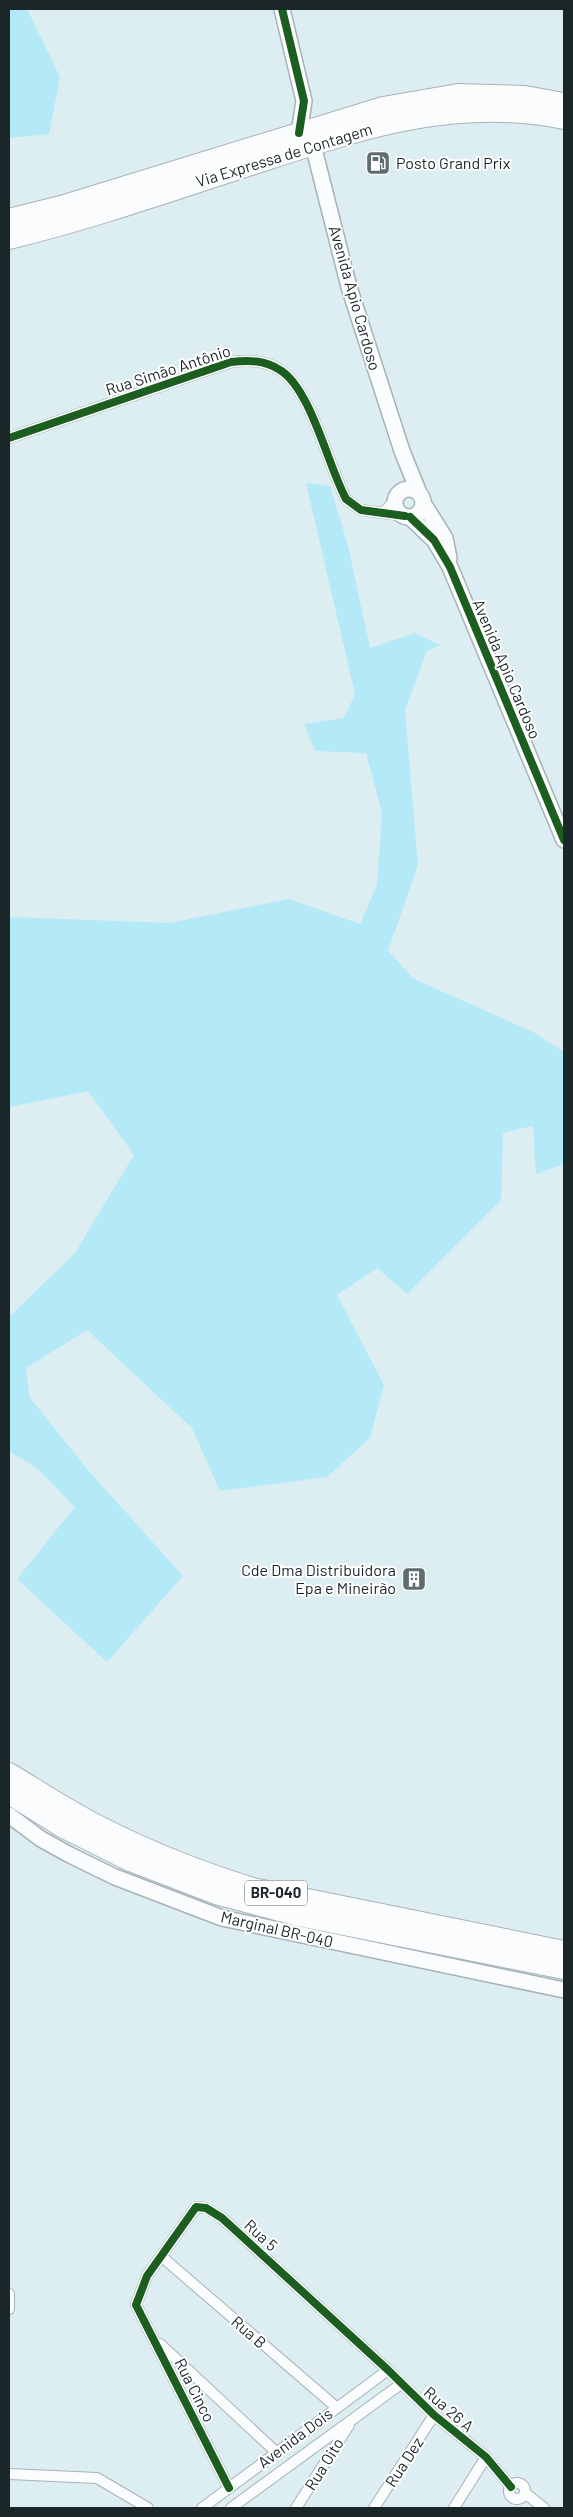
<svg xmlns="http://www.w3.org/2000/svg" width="573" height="2517" font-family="Barlow,sans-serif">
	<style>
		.green { fill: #b4e9f7 }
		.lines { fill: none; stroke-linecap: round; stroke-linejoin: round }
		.street-casing { stroke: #a5b3b6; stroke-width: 12 }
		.secondary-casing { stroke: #a5b3b6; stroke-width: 18 }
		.highway-casing { stroke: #a5b3b6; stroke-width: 22 }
		.street { stroke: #fafcfd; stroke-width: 10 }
		.secondary { stroke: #fafcfd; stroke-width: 15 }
		.highway { stroke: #fafcfd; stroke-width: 20 }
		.cycleway-casing { stroke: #fff; stroke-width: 11 }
		.cycleway { stroke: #1b5e20; stroke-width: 8 }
		.labels { text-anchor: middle; stroke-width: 4; stroke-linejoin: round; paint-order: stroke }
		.shield { fill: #fff; stroke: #5f6769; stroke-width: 1 }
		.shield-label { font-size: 15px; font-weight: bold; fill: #1b2629 }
		.street-label { font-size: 16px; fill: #1b2629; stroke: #fff }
		.poi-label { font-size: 16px; fill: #1b2629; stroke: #fff; text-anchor: start }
	</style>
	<rect width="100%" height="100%" fill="#ddeef3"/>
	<!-- green -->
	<g class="green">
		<polygon points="9,9 27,9 60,77 49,134 9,138"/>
		<polygon points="306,483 330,486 348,546 370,648 415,633 440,645 427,651 405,710 418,865 388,951 414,979 533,1032 564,1052 564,1164 536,1174 533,1126 503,1133 501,1200 407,1294 377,1268 337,1295 384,1385 370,1438 327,1477 220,1491 192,1428 87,1330 26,1368 30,1398 88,1470 183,1576 107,1662 17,1579 75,1507 38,1469 9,1451 9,1317 75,1253 134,1155 88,1091 9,1107 9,917 170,923 289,899 360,924 377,885 382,813 366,753 315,751 304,724 344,718 355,694"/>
	</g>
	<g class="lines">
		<defs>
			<g id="street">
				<path d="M9 438 231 362C249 360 265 360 280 370 311 389 328 466 346 499L361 510 405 516"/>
				<polyline points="384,512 396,499"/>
				<polyline points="161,2256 336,2407"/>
				<polyline points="9,2294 9,2309"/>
				<polyline points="160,2344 276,2452"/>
				<polyline points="9,2474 97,2478 148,2508"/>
				<circle cx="517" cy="2491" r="8"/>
				<polyline points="229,2488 136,2305 147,2276 196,2207 206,2208 222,2218 388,2370 434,2415 486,2457 511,2487"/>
				<polyline points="525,2493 544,2508"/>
				<polyline points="202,2508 388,2370"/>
				<polyline points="231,2508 401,2384"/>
				<polyline points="296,2508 349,2425"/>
				<polyline points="374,2508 434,2415"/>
				<polyline points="454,2508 486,2457"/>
			</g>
			<g id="secondary">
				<polyline points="282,9 304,101 299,133"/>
				<polyline points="313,145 349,287 402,451 419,493"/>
				<circle cx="409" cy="503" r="14"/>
				<polyline points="423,503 445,538 449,558"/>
				<polyline points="410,517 434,540 450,567 564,840"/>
				<polyline points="9,1815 41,1839 70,1855 115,1877 222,1918 564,1990"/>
			</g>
			<g id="highway">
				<polyline points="9,219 61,206 383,107 458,94 525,96 564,103"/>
				<path d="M9 239C91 219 171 191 251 165 356 131 453 96 564 119"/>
				<path d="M9 1773C39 1791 69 1811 101 1827 150 1852 201 1872 253 1888L564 1951"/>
				<polyline points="9,1794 62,1827 130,1861 216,1894 299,1916 564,1969"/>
			</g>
		</defs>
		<!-- street casing -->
		<use href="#street" class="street-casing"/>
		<!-- secondary casing -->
		<use href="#secondary" class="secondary-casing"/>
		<!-- highway casing -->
		<use href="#highway" class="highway-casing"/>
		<!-- street -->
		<use href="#street" class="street"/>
		<!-- secondary -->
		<use href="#secondary" class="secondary"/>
		<!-- highway -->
		<use href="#highway" class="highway"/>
		<defs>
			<g id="cycleway">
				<polyline points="282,9 304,101 299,133"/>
				<path d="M9 438 231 362C249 360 265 360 280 370 311 389 328 466 346 499L361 510 405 516"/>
				<polyline points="410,517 434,540 450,567 564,840"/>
				<polyline points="229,2488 136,2305 147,2276 196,2207 206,2208 222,2218 388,2370 434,2415 486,2457 511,2487"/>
			</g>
		</defs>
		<!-- cycleway casing -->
		<use href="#cycleway" class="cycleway-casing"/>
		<!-- cycleway -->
		<use href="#cycleway" class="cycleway"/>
	</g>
	<!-- icons -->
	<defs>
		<symbol id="fuel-square" viewBox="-11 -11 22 22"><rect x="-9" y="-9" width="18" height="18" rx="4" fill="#5f6c70" stroke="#fff"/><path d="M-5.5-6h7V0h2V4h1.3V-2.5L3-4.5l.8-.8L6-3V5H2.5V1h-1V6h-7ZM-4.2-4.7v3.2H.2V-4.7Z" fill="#fff"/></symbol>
		<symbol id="building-square" viewBox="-11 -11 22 22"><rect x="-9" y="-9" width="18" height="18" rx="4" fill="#5f6c70" stroke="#fff"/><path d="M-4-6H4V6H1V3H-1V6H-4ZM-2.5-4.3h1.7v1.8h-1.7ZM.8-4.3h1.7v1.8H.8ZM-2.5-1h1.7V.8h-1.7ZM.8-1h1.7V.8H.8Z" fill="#fff"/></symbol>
	</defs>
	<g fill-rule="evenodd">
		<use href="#fuel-square" x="364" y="149" width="28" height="28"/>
		<use href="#building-square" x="400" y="1565" width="28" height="28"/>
	</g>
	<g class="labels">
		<!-- shield labels -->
		<rect class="shield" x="245" y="1880.5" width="62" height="25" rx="4"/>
		<g class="shield-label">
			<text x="276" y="1898">BR-040</text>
		</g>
		<!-- street labels -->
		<g class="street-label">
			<text transform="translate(284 155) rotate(-17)" y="6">Via Expressa de Contagem</text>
			<text transform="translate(355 298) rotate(74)" y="6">Avenida Apio Cardoso</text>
			<text transform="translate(168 370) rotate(-18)" y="6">Rua Simão Antônio</text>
			<text transform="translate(507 669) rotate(67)" y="6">Avenida Apio Cardoso</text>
			<text transform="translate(277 1929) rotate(13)" y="6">Marginal BR-040</text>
			<text transform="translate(261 2235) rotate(42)" y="6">Rua 5</text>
			<text transform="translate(249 2332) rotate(41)" y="6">Rua B</text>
			<text transform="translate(195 2390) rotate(63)" y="6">Rua Cinco</text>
			<text transform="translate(449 2409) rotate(41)" y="6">Rua 26 A</text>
			<text transform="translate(295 2438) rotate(-37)" y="6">Avenida Dois</text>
			<text transform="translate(404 2462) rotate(-57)" y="6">Rua Dez</text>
			<text transform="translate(324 2464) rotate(-58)" y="6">Rua Oito</text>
		</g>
		<!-- poi labels -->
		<g class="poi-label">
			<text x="396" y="169">Posto Grand Prix</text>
			<text x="396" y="1576" text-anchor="end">Cde Dma Distribuidora<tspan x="396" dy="18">Epa e Mineirão</tspan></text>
		</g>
	</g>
	<!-- border -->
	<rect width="573" height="2517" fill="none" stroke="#1b2629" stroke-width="20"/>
</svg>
